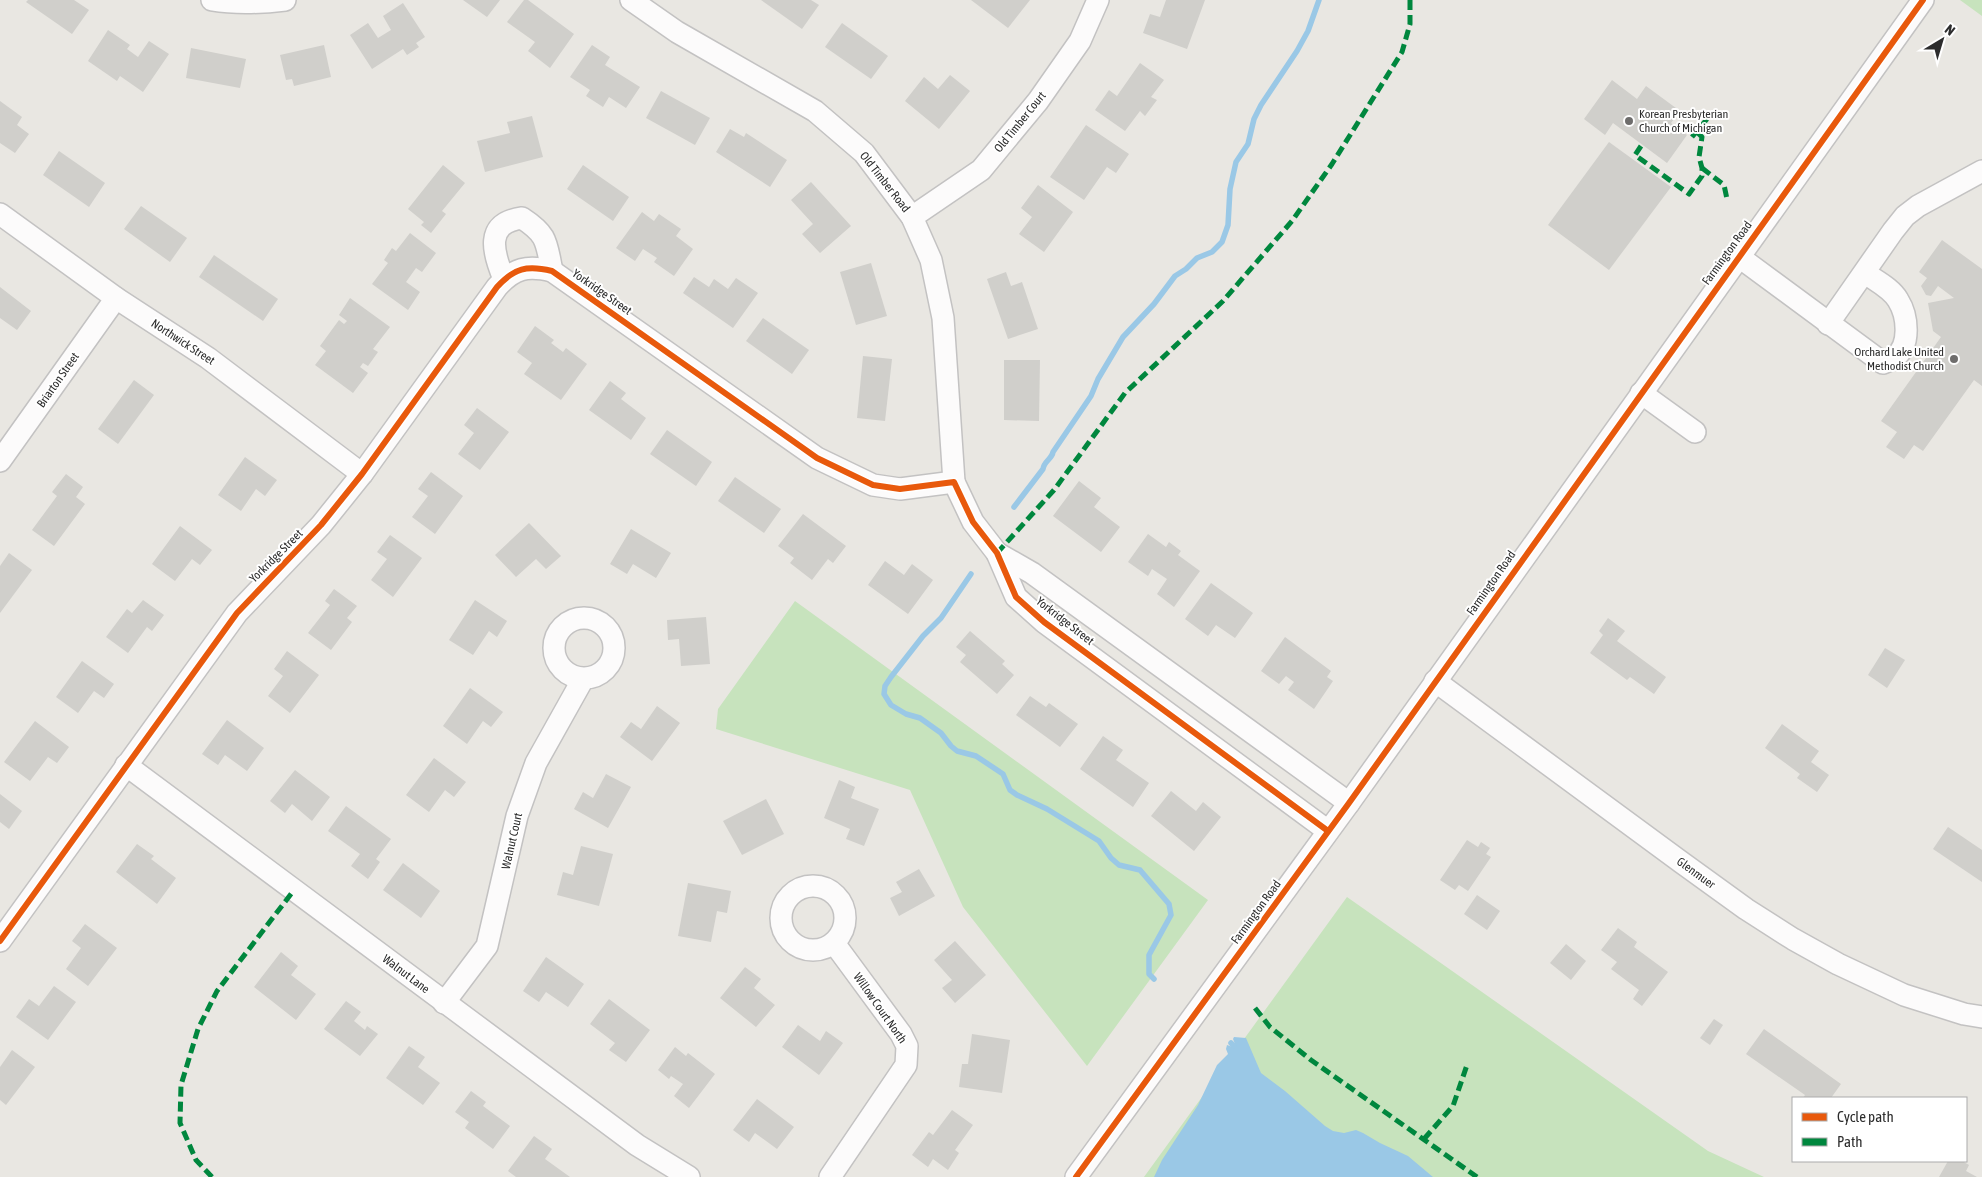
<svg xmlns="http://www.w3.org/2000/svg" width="1982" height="1177" font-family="'Asap Condensed',sans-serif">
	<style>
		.green { fill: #c7e3bd }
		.water { fill: #9ac8e6 }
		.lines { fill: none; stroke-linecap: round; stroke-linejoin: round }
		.stream { stroke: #9ac8e6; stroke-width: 5.5 }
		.building { fill: #d0cfcb }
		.minor-casing { stroke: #c3c2c2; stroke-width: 24 }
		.minor { stroke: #fcfbfb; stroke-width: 21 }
		.quiet { stroke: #00873e; stroke-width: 5; stroke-dasharray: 10 5; stroke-linecap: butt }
		.cycleway-casing { stroke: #fff; stroke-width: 9 }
		.cycleway { stroke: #e8590c; stroke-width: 6 }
		.poi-dot { fill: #6e6d6c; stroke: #fff; stroke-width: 2 }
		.labels { text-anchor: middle; stroke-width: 4; stroke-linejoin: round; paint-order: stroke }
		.poi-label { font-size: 12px; fill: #2c2c2c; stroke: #fff; text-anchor: start }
		.street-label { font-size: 12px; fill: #2c2c2c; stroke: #fff }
	</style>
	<rect width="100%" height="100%" fill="#e9e7e2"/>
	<!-- green -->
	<g class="green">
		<polygon points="1960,0 1982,0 1982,16"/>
		<polygon points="795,601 1208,900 1087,1066 963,907 910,790 716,729 718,709"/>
		<polygon points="1347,897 1708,1151 1764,1177 1144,1177"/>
	</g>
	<!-- water -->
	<polygon class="water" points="1234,1037 1246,1038 1261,1073 1285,1091 1325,1126 1333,1131 1344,1133 1356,1130 1363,1133 1380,1143 1408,1156 1433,1177 1154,1177 1162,1160 1198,1105 1217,1065 1228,1054 1226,1049 1227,1045 1233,1047 1235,1044 1233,1039"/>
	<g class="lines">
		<!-- stream -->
		<g class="stream">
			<path d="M1014 507 1043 469C1044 461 1052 459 1053 452L1091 396 1098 379 1123 337 1154 304 1175 276 1186 269 1197 258 1212 252 1222 242 1228 225 1230 189 1236 162 1248 144 1254 119 1261 105 1297 51 1308 31 1319 0"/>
			<polyline points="971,574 941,618 923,636 891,677 885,686 884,694 891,705 906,714 920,718 941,733 951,746 957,751 976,756 1003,774 1010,790 1017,795 1047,809 1099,841 1111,858 1119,865 1140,870 1169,904 1171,915 1149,955 1149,974 1154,979"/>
			<polyline points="1231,1043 1234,1046"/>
		</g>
	</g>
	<!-- building -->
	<g class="building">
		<polygon points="28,0 74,0 89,10 72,34 26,2"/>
		<polygon points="463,0 500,0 487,17"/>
		<polygon points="524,0 528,0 574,34 550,68 528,51 535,42 507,22"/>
		<polygon points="761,0 811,0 819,5 802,29"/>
		<polygon points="971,0 1030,0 1008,28"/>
		<polygon points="1166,0 1205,0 1187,49 1143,33 1150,14 1160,17"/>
		<polygon points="403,3 425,37 416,43 419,47 407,55 403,49 372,69 350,35 368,23 378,38 391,30 383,16"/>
		<polygon points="842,23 888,56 871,79 825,47"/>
		<polygon points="108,30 130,45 127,49 138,57 149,41 169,54 143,92 120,76 117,81 88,61"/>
		<polygon points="324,45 331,77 294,86 292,79 286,80 280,55"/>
		<polygon points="592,45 610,57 605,65 640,87 626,108 609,97 603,107 586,96 590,90 570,77"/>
		<polygon points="191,48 246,59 240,88 186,78"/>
		<polygon points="1140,63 1164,80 1151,97 1157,100 1145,116 1140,111 1125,131 1095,110 1109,90 1117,96"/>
		<polygon points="950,75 970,91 939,129 905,101 924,77 938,89"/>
		<polygon points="1612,80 1637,99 1646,86 1680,111 1671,123 1687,135 1667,163 1613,123 1605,135 1584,119"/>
		<polygon points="661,91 710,118 695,145 646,118"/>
		<polygon points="0,101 22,117 17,125 29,134 15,153 0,143"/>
		<polygon points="532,116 543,157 485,172 477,141 510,133 507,122"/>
		<polygon points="1086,125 1129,154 1116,173 1107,167 1084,200 1050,177"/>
		<polygon points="730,129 744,137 746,133 787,160 770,187 716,152"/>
		<polygon points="1609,142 1671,187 1609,270 1548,225"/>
		<polygon points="59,151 105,183 89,207 43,175"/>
		<polygon points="443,165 465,183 442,211 446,214 431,233 421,225 424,222 408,209"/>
		<polygon points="583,165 629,197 613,221 567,189"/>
		<polygon points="811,182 851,226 820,253 802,234 813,224 791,200"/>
		<polygon points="1038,185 1073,212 1044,252 1019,234 1032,217 1021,208"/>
		<polygon points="141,206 187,238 170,262 124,229"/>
		<polygon points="642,212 654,221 659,214 681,229 676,236 693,249 674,276 654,262 657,258 643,249 635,261 616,248"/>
		<polygon points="410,233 436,253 422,272 416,268 406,282 420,292 408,310 372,284 388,263 384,260 392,248 396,251"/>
		<polygon points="1942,240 1982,269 1982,386 1974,380 1923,451 1914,445 1904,459 1886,447 1897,432 1881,421 1941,337 1933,331 1928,303 1954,298 1938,286 1931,296 1926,295 1921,286 1927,278 1919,272"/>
		<polygon points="214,255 278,299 263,321 199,277"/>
		<polygon points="871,263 887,316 856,325 840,272"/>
		<polygon points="1006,272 1011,286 1022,282 1038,329 1008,339 987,279"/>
		<polygon points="694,277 709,287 714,279 728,289 736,278 758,293 733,328 683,293"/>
		<polygon points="0,287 31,311 17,330 0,318"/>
		<polygon points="350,298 390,327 373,349 378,352 368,366 363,363 360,367 368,373 353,393 315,365 326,351 320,346 339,320 344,324 347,321 339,315"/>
		<polygon points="763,318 809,350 792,374 746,341"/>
		<polygon points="535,326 554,340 551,343 563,352 566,348 587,364 561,400 524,374 532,363 517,352"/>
		<polygon points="863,356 892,359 885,421 857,418"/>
		<polygon points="1004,360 1040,360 1039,421 1004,420"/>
		<polygon points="134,380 154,395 118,444 98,429"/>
		<polygon points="610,381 626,393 621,399 646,418 631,440 589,410"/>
		<polygon points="477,408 509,432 480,470 458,454 474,433 464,425"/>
		<polygon points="667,430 712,462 696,486 650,454"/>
		<polygon points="245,457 277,480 265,496 256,489 241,511 218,495"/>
		<polygon points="431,472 463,496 435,534 412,517 428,496 418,489"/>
		<polygon points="66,474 83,487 76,497 85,504 54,546 32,530 57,496 52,492"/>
		<polygon points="735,477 781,509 764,533 718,501"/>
		<polygon points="1079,481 1101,498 1094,507 1120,527 1101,552 1053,516"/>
		<polygon points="803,514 846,546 833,563 828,559 812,580 790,563 794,558 778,546"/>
		<polygon points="529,523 561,556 546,569 536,559 516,577 495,555"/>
		<polygon points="180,526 212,550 200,565 192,559 175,581 152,564"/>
		<polygon points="631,529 671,553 656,578 633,564 627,574 610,564"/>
		<polygon points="1148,534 1166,547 1169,542 1181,551 1178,555 1200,571 1174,607 1157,594 1167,579 1152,569 1148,576 1128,562"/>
		<polygon points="390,535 422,558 393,597 371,580 387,559 377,552"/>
		<polygon points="9,553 32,570 0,613 0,566"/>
		<polygon points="885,561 904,575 912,564 933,580 908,614 868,585"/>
		<polygon points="1211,583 1253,613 1235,638 1216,625 1208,636 1185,619"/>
		<polygon points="334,589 357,606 347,618 352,622 331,650 308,633 330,605 325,601"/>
		<polygon points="143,600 164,615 152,631 147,627 128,653 106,637 127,609 132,613"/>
		<polygon points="475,600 507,621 497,637 489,631 473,655 449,640"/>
		<polygon points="706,617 710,664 681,666 679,639 668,640 667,620"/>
		<polygon points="1608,618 1625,631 1617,641 1666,677 1654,694 1630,677 1627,680 1590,653 1603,635 1599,631"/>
		<polygon points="970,631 1005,661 1002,664 1014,675 997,694 960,662 966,655 956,647"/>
		<polygon points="1285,637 1331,671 1327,677 1333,681 1314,709 1288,690 1294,682 1286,676 1279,684 1261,671"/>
		<polygon points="1885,648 1905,660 1887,688 1868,675"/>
		<polygon points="287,651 319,675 290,713 268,696 283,676 274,669"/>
		<polygon points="82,661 114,684 104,698 94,691 78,713 56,697"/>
		<polygon points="470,688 503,712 491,727 483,721 467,744 443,726"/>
		<polygon points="1030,696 1046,707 1049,703 1078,724 1060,747 1016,715"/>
		<polygon points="657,706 680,723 652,761 620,737 631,722 641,729"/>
		<polygon points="227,720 264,748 247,771 225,755 218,765 202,754"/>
		<polygon points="35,721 69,747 57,763 48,757 30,781 4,762"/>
		<polygon points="1782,724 1819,751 1811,762 1829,775 1817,792 1797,778 1800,774 1765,748"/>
		<polygon points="1103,736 1123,750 1116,760 1149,783 1133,807 1080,769"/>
		<polygon points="434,758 466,782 454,797 445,790 429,812 406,795"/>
		<polygon points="295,770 330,797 312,821 292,804 285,813 270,801"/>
		<polygon points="606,774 631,787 608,828 574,809 583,792 593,798"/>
		<polygon points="839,780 855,787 851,798 879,809 864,846 846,839 850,829 824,818"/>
		<polygon points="1171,791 1196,811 1203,802 1221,817 1194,851 1151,816"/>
		<polygon points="0,794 22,811 9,829 0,822"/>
		<polygon points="766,799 784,834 742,855 723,821"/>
		<polygon points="346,806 391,839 376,859 380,862 368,879 351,866 360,854 328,831"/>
		<polygon points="1948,827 1982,850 1982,882 1933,849"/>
		<polygon points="1467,840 1478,847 1481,842 1490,848 1486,854 1491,857 1468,891 1459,885 1455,890 1440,880"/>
		<polygon points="137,844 154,856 151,859 176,878 157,904 116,872"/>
		<polygon points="581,846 613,854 599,906 557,895 563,872 573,875"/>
		<polygon points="403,863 440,891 421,918 383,890"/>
		<polygon points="919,869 935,896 899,916 890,898 902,892 896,882"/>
		<polygon points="688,883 731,891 727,913 717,911 711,942 678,936"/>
		<polygon points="1477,895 1500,911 1487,930 1464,914"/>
		<polygon points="85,924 117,948 88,986 66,969 81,948 72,941"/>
		<polygon points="1618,928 1637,942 1634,947 1668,972 1642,1006 1633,999 1639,990 1611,969 1617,962 1601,950"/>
		<polygon points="955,941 986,975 955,1003 942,988 952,980 934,960"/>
		<polygon points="1566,944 1586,961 1571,980 1550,963"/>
		<polygon points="281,952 298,966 291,975 316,994 296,1020 254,987"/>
		<polygon points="546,957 584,984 568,1007 546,992 539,1002 523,991"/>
		<polygon points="745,967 761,979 754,988 775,1005 756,1027 720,998"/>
		<polygon points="54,986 76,1002 48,1040 16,1017 29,999 39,1006"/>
		<polygon points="609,999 650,1030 626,1062 609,1050 615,1043 590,1024"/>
		<polygon points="346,1001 361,1012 354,1021 365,1030 367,1026 378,1034 360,1056 324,1029"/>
		<polygon points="1714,1019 1723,1025 1710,1045 1700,1038"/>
		<polygon points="798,1025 820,1041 826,1031 843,1043 819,1075 782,1047"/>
		<polygon points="1764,1029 1841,1084 1831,1098 1803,1098 1805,1095 1746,1054"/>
		<polygon points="972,1034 1010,1040 1002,1093 959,1087 962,1064 968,1064"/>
		<polygon points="409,1046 425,1057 418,1067 440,1083 423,1105 386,1078"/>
		<polygon points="675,1047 686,1056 688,1053 715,1074 689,1108 674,1096 683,1084 671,1076 669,1079 658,1070"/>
		<polygon points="12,1050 35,1067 6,1105 0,1100 0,1067"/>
		<polygon points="471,1091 486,1102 483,1106 510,1126 493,1149 465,1128 469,1122 455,1112"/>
		<polygon points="757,1099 794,1127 777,1149 755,1133 749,1142 733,1130"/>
		<polygon points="952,1110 973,1125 955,1150 959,1153 948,1170 933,1159 928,1167 912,1155 929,1132 933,1135"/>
		<polygon points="534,1136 552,1149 545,1159 570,1177 516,1177 508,1171"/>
		<polygon points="1948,1161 1962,1161 1969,1165 1966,1171 1977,1177 1939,1177"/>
	</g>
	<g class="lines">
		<defs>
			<g id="minor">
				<path d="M212 0C237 4 260 3 285 0"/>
				<polyline points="631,0 677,32 815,111 864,153 912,217 931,260 943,318 954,482"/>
				<polyline points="0,214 116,298 208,358 362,474"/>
				<polyline points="912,217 981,170 1038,101 1080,41 1098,0"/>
				<path d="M1738 256 1883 363C1886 362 1891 360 1894 358 1911 346 1908 316 1898 300 1891 288 1876 281 1865 273"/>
				<path d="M504 279C493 253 484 223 522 218 548 235 546 242 552 271"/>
				<polyline points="1828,324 1893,231 1905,216 1918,206 1982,171"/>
				<polyline points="1641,393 1695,432"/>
				<polyline points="0,461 116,298"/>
				<polyline points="997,553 1032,573 1349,803"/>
				<circle cx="584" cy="648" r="30"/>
				<polyline points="1435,681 1681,862 1746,909 1793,939 1838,964 1904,995 1964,1014 1982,1017"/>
				<polyline points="126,765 637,1145 689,1177"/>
				<circle cx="813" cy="918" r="32"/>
				<path d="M0 941 237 613 321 525 362 474 497 287C514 268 527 265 552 271L817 458 873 485 900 489 954 482 973 522 997 553 1016 597 1044 622 1328 831"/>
				<polyline points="444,1003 487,946 517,816 536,763 583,679"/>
				<polyline points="830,1177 906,1065 907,1046 901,1034 834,943"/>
				<polyline points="1076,1177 1349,803 1923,0"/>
			</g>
		</defs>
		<!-- minor casing -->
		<use href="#minor" class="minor-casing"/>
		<!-- minor -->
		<use href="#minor" class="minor"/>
		<!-- quiet -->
		<g class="quiet">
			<polyline points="1692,137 1707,119"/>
			<polyline points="1641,146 1635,155 1689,194 1702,176 1702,168 1699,157 1702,137 1697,132"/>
			<polyline points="1702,168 1724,185 1727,199"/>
			<polyline points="997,553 1054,490 1125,393 1223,301 1292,221 1332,164 1402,52 1410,24 1410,0"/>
			<polyline points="1255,1008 1270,1027 1311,1060 1477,1177"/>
			<polyline points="1424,1139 1453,1106 1467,1065"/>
			<polyline points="212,1177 196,1160 180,1123 181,1085 198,1029 217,991 294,890"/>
		</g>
		<defs>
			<g id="cycleway">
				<path d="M0 941 237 613 321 525 362 474 497 287C514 268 527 265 552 271L817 458 873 485 900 489 954 482 973 522 997 553 1016 597 1044 622 1328 831"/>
				<polyline points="1076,1177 1349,803 1923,0"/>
			</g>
		</defs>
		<!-- cycleway casing -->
		<use href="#cycleway" class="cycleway-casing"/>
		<!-- cycleway -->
		<use href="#cycleway" class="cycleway"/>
	</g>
	<!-- markers -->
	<g class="poi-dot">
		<circle cx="1629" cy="121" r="5"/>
		<circle cx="1954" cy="359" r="5"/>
	</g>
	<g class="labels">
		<!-- poi labels -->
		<g class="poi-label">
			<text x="1639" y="118">Korean Presbyterian<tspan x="1639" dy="14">Church of Michigan</tspan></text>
			<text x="1944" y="356" text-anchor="end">Orchard Lake United<tspan x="1944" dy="14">Methodist Church</tspan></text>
		</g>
		<!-- street labels -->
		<g class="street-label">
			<text transform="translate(1020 122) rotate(-51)" y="4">Old Timber Court</text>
			<text transform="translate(885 182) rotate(52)" y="4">Old Timber Road</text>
			<text transform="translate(1727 253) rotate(-54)" y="4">Farmington Road</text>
			<text transform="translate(602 292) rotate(35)" y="4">Yorkridge Street</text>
			<text transform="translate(183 342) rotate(33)" y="4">Northwick Street</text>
			<text transform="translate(58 380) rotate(-55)" y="4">Briarton Street</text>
			<text transform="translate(276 556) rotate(-45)" y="4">Yorkridge Street</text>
			<text transform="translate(1491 583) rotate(-55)" y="4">Farmington Road</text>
			<text transform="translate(1065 621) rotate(38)" y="4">Yorkridge Street</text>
			<text transform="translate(512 841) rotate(-77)" y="4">Walnut Court</text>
			<text transform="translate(1696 873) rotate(36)" y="4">Glenmuer</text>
			<text transform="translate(1256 912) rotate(-54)" y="4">Farmington Road</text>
			<text transform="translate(406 974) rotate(37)" y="4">Walnut Lane</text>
			<text transform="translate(880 1008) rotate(55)" y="4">Willow Court North</text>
		</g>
	</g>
	<!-- legend -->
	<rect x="1792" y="1097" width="175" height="65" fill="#ffffff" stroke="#ababab"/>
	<rect x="1802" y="1113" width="25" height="8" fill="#e8590c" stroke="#ababab"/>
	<text x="1837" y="1122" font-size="15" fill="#2c2c2c">Cycle path</text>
	<rect x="1802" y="1138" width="25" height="8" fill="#00873e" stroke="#ababab"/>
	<text x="1837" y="1147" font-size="15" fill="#2c2c2c">Path</text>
	<!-- north arrow -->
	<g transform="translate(1942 40) rotate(38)" stroke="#ffffff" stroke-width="4" paint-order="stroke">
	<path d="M0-4L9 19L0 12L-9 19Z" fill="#2c2c2c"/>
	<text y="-8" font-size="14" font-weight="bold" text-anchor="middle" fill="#2c2c2c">N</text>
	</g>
</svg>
